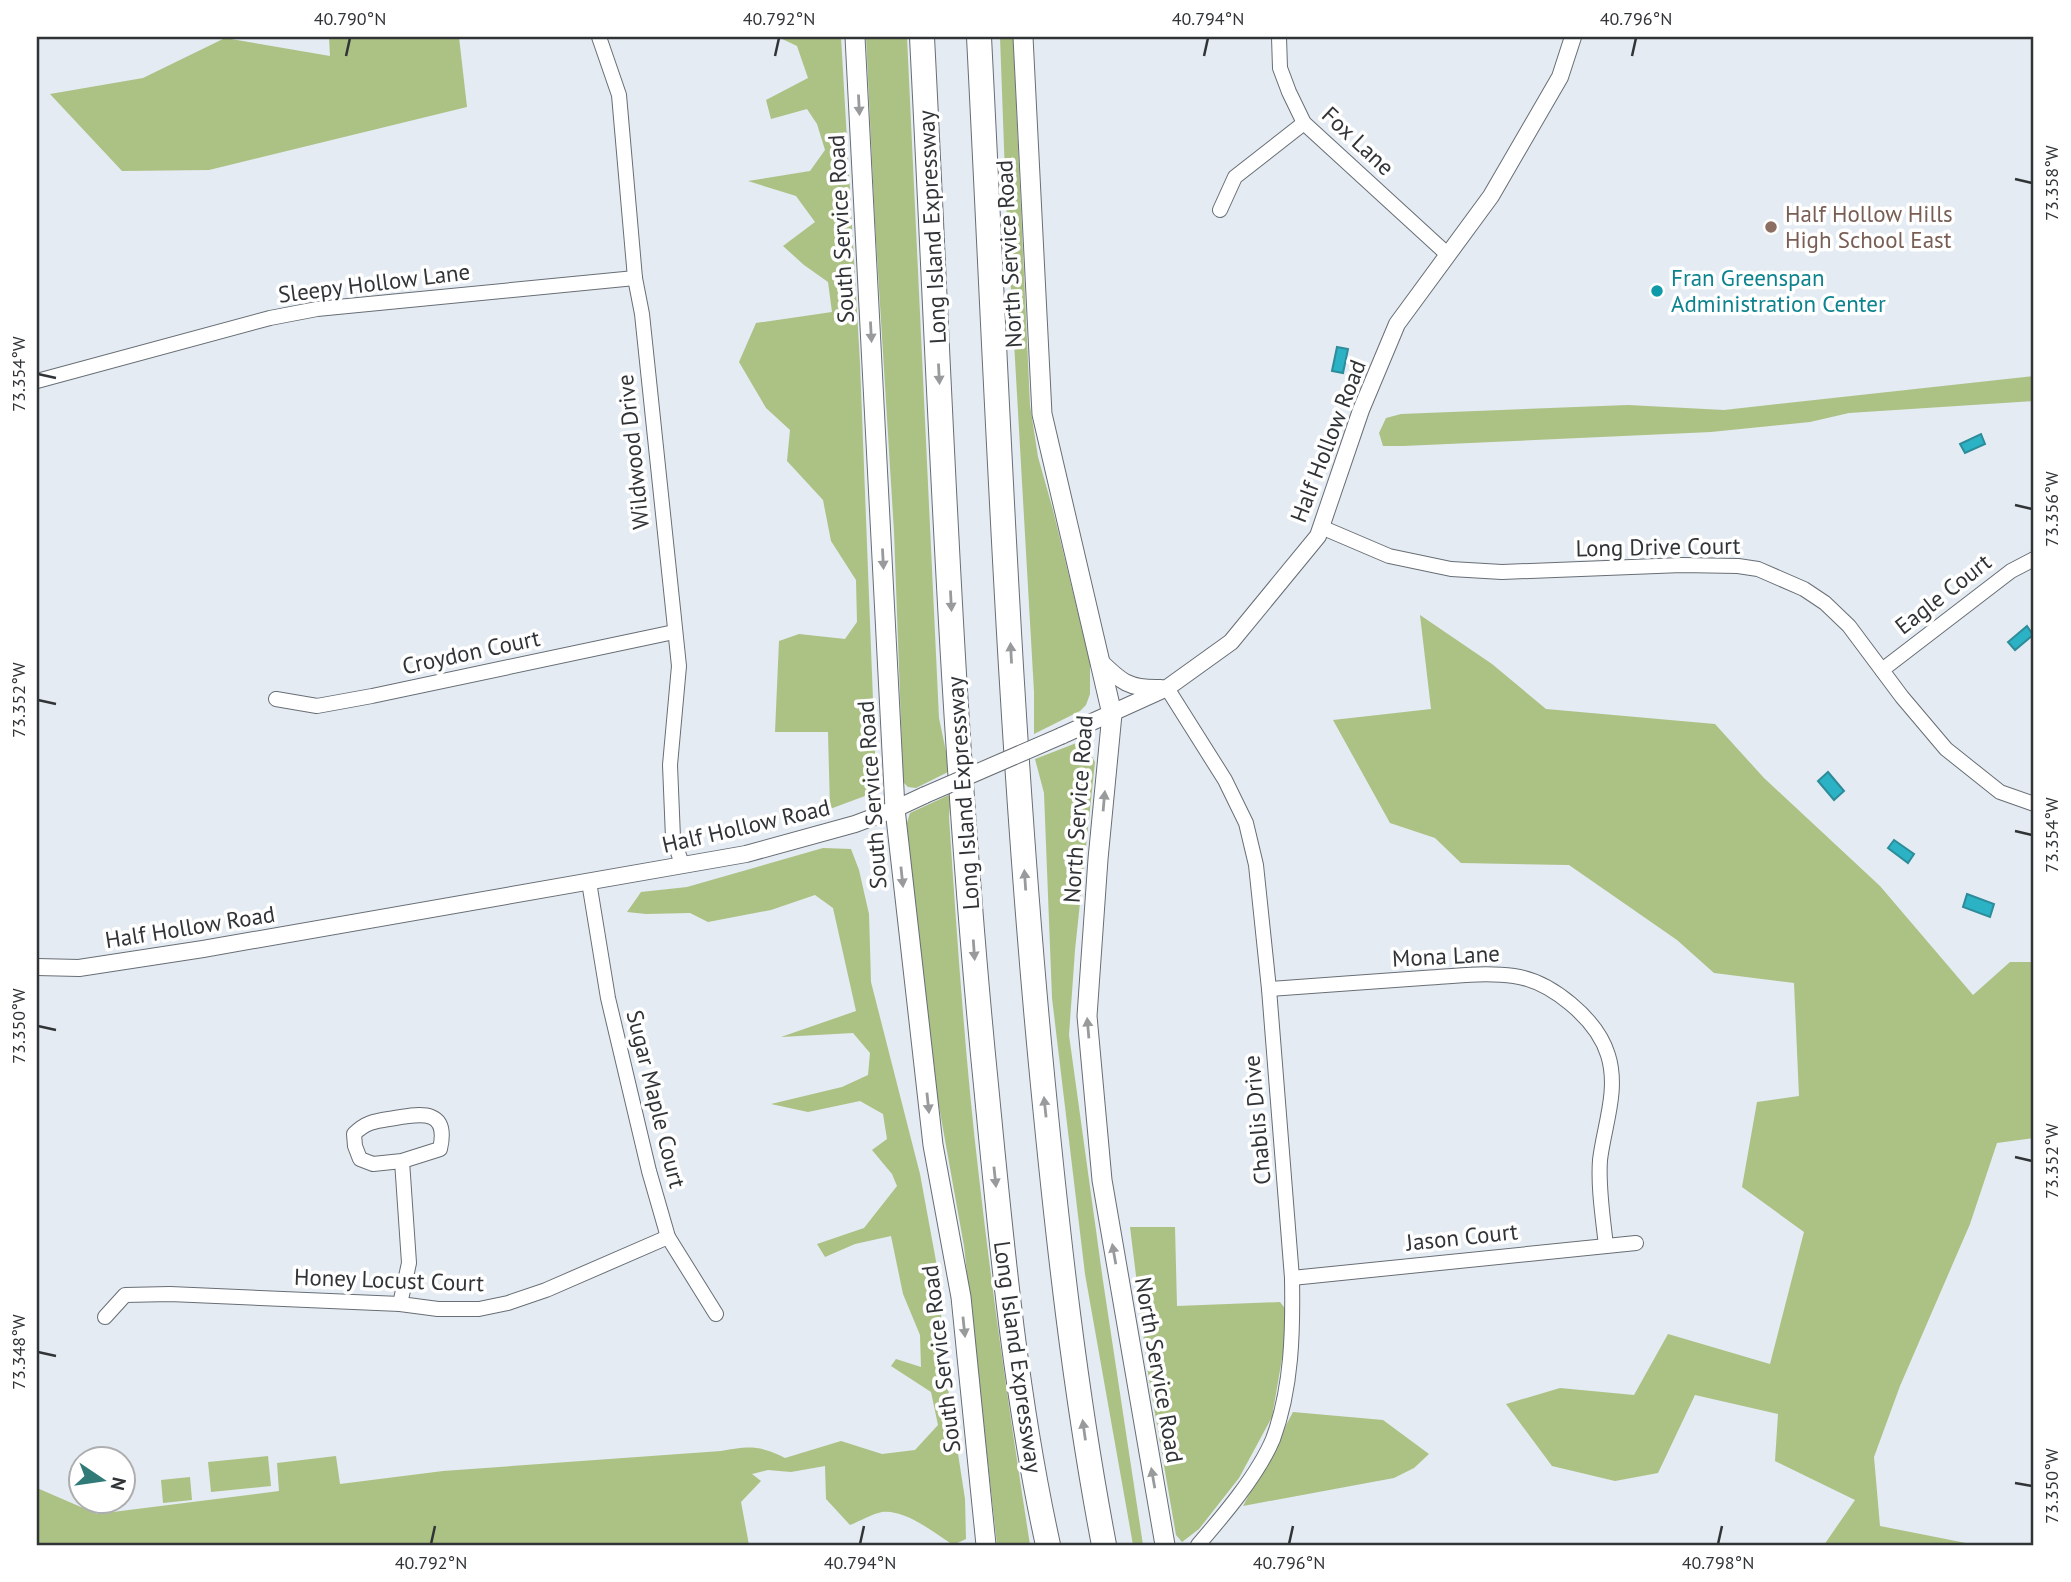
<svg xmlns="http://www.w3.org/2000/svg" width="2071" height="1582" font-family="'PT Sans',sans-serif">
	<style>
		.green { fill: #acc184 }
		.water { fill: #2bb2c4; stroke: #2d8c9a; stroke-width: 2 }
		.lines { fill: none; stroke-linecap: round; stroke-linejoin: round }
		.minor-casing { stroke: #686e75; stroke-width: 16 }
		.tertiary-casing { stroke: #686e75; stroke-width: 18 }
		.secondary-casing { stroke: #686e75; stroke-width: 21 }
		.motorway-casing { stroke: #686e75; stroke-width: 26 }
		.minor { stroke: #fff; stroke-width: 14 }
		.tertiary { stroke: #fff; stroke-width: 16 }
		.secondary { stroke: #fff; stroke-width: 19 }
		.motorway { stroke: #fff; stroke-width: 24 }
		.tertiary-bridge-casing { stroke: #686e75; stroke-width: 18; stroke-linecap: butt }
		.tertiary-bridge { stroke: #fff; stroke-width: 16 }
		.oneway { fill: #989a9b }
		.ticks { fill: none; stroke: #313437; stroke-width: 2.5 }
		.education-dot { fill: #8d6e63; stroke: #fff; stroke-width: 2.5 }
		.culture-dot { fill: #0f9aa8; stroke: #fff; stroke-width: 2.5 }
		.labels { text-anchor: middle; stroke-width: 7; stroke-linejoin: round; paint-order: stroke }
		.street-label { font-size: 23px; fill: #313437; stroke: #fff }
		.education-label { font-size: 23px; fill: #785e54; stroke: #fff; text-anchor: start }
		.culture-label { font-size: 23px; fill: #0d838f; stroke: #fff; text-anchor: start }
		.neatline { fill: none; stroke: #313437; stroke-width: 2.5 }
		.ticks-label { font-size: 18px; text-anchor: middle; fill: #313437 }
	</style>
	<rect width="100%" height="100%" fill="#e4ebf2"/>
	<!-- green -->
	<g class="green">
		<polygon points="329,37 459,37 467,107 209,170 122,171 50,94 143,78 225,38 330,56"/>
		<polygon points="778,37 841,37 860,363 876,778 873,793 830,809 828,732 775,732 779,641 799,634 845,639 857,622 856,580 831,541 823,500 787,461 790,430 766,408 739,362 756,323 832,312 828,282 804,265 783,246 815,222 796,196 748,181 810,171 825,150 817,124 807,109 771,119 766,100 808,78 797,46"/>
		<polygon points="866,37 907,37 939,718 950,771 916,788 908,787 904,783 903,777 894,532 875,223"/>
		<polygon points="1000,37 1013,37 1030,405 1038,457 1053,510 1090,663 1090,694 1086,705 1080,711 1034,734 1034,692 1006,202"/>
		<polygon points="2034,376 2034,401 1849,413 1810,422 1711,432 1403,446 1383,446 1379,433 1386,418 1401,414 1628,405 1724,410"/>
		<polygon points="1420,615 1492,664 1546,709 1715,724 1764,778 1880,886 1973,995 2010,962 2034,962 2034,1138 1997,1143 1970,1224 1900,1386 1874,1457 1880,1526 1976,1545 1824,1545 1855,1500 1775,1461 1778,1414 1695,1395 1658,1473 1615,1481 1552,1466 1506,1404 1560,1388 1634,1395 1668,1334 1770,1364 1804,1232 1742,1187 1757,1102 1799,1096 1794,983 1714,973 1677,940 1569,865 1461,863 1435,838 1390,823 1333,720 1431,709"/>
		<polygon points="1079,742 1087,747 1095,762 1075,950 1069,1035 1103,1281 1143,1545 1133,1545 1085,1274 1052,998 1044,793 1035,759"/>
		<path d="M951 794 949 817C957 937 965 1058 979 1177 993 1300 1011 1423 1030 1545H997L964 1246 921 1006 906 826 910 813Z"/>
		<path d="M823 848 851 849 859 870 869 914 871 982 920 1174 938 1272 945 1369 965 1499 966 1539 953 1545C935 1533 905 1509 882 1512 872 1514 860 1521 850 1525L826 1499 825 1466 791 1472 768 1470 752 1474 761 1481 741 1502 749 1545H37V1488L97 1514 279 1491 277 1463 336 1456 340 1484 443 1471 721 1451C750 1446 758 1445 785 1458L841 1441 882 1454 915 1450 938 1425 931 1392 891 1366 896 1359 921 1367 920 1335 903 1294 891 1236 855 1244 825 1257 817 1244 864 1228 897 1186 892 1174 872 1150 887 1139 883 1114 860 1101 808 1112 771 1104 842 1087 868 1075 870 1053 853 1033 781 1037 856 1011 833 908 815 895 771 910 708 922 690 913 646 914 627 912 641 892 687 887Z"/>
		<polygon points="1130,1227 1175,1227 1177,1306 1280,1302 1287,1311 1286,1335 1272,1417 1239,1478 1199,1529 1182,1542 1176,1535 1148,1373"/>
		<polygon points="1293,1412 1383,1420 1429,1454 1414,1468 1394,1478 1243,1506"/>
		<polygon points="268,1456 271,1486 211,1492 208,1462"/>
		<polygon points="190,1477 192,1500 163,1503 161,1480"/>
	</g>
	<!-- water -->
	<g class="water">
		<polygon points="1337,347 1348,349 1343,373 1332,371"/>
		<polygon points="1981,434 1985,444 1965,453 1960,444"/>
		<polygon points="2027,626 2033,635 2015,650 2008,642"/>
		<polygon points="1828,772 1844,791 1834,800 1818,781"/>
		<polygon points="1894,840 1914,854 1908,863 1888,848"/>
		<polygon points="1967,894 1994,904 1990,917 1963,907"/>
	</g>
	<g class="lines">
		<defs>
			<g id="minor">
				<polyline points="599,37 619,95 635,278 642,314 679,666 670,765 673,838 682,864"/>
				<polyline points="1279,37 1280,68 1289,92 1304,123 1447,254"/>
				<polyline points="1220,210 1235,177 1304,123"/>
				<polyline points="37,381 270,318 317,309 635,278"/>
				<polyline points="1321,527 1389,556 1451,569 1502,572 1682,565 1738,566 1758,569 1804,589 1825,603 1849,626 1902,697 1946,749 2000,792 2034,804"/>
				<polyline points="1882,670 2011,571 2034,559"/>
				<path d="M1167 688 1225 780 1246 823 1256 865 1269 989 1292 1278C1293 1331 1292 1388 1273 1439 1258 1475 1223 1516 1198 1545"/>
				<polyline points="276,699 317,706 372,696 674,632"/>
				<polyline points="589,882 608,998 649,1171 668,1237 716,1314"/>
				<path d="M1269 989C1320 985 1372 982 1423 978 1453 976 1485 972 1514 976 1551 981 1597 1019 1608 1055 1619 1090 1604 1126 1600 1160 1598 1188 1603 1218 1606 1246"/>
				<polyline points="1292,1278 1636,1243"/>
				<path d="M400 1304 409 1263 402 1161 440 1149C449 1110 423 1113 395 1118 377 1121 367 1121 354 1134L355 1146 360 1159 373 1164 402 1161"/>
				<polyline points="105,1317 125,1295 170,1294 400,1304 438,1309 479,1309 508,1303 546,1290 668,1237"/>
			</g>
			<g id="tertiary">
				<path d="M1099 660C1121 682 1129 689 1161 688"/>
				<polyline points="1061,736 1167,688 1231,642 1318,536 1361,410 1397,324 1491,196 1560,77 1573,37"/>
				<polyline points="37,967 79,968 203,949 746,854 855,824 895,809 925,795"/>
			</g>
			<g id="secondary">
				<polyline points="855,37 895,809 933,1145 961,1297 986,1545"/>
				<polyline points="1023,37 1042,414 1112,714 1098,859 1087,1016 1102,1180 1165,1545"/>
			</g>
			<g id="motorway">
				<path d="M922 37C940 386 951 737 986 1085 1001 1239 1015 1395 1048 1545"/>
				<path d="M979 37C997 386 1009 737 1043 1085 1058 1239 1075 1393 1104 1545"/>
			</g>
		</defs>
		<!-- minor casing -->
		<use href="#minor" class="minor-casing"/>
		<!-- tertiary casing -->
		<use href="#tertiary" class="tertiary-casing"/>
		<!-- secondary casing -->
		<use href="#secondary" class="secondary-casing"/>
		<!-- motorway casing -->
		<use href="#motorway" class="motorway-casing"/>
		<!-- minor -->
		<use href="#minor" class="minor"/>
		<!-- tertiary -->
		<use href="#tertiary" class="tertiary"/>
		<!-- secondary -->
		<use href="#secondary" class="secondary"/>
		<!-- motorway -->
		<use href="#motorway" class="motorway"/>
		<defs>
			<polyline id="tertiary-bridge" points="925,795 1061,736"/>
		</defs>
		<!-- tertiary-bridge casing -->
		<use href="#tertiary-bridge" class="tertiary-bridge-casing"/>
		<!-- tertiary-bridge -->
		<use href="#tertiary-bridge" class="tertiary-bridge"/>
	</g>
	<!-- one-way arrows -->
	<defs><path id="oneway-solid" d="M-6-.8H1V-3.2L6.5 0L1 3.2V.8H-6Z" transform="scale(1.75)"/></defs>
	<g class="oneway">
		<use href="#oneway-solid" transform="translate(859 105) rotate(87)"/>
		<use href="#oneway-solid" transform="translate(871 332) rotate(87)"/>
		<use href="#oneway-solid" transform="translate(939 374) rotate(87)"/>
		<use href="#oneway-solid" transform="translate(883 559) rotate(87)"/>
		<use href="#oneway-solid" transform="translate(951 601) rotate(87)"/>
		<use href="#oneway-solid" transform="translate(1011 653) rotate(-93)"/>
		<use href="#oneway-solid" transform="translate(1104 801) rotate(-85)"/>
		<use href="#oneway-solid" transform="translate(902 877) rotate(84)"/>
		<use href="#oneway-solid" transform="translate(1025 880) rotate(-94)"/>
		<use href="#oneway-solid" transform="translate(974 950) rotate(86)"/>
		<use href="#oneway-solid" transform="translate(1088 1028) rotate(-95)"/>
		<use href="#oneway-solid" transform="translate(928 1103) rotate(84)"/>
		<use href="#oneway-solid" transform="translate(1045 1107) rotate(-96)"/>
		<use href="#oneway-solid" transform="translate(995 1177) rotate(84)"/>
		<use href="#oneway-solid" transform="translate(1114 1254) rotate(-100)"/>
		<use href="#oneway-solid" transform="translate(964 1327) rotate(84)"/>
		<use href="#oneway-solid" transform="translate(1084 1430) rotate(-98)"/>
		<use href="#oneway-solid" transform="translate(1153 1478) rotate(-100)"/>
	</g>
	<!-- ticks -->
	<path class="ticks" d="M346 56 350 38M775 56 779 38M1204 56 1208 38M1632 56 1636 38M2015 179 2032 183M38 374 56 378M2015 505 2032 509M38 700 56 704M2015 831 2032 835M38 1026 56 1030M2015 1157 2032 1161M38 1352 56 1356M2015 1483 2032 1486M431 1544 435 1526M860 1544 864 1526M1289 1544 1293 1526M1718 1544 1722 1526"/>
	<!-- markers -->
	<circle class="education-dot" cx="1771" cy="227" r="7"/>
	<circle class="culture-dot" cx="1657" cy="291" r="7"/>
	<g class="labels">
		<!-- street labels -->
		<g class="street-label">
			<text transform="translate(1358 141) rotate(43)" y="8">Fox Lane</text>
			<text transform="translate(932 227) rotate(-93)" y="8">Long Island Expressway</text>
			<text transform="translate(841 229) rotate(-93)" y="8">South Service Road</text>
			<text transform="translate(1009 254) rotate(-93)" y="8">North Service Road</text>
			<text transform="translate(374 283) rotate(-7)" y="8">Sleepy Hollow Lane</text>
			<text transform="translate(1328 441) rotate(-69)" y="8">Half Hollow Road</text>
			<text transform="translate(633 452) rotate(-96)" y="8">Wildwood Drive</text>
			<text transform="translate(1658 547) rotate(-1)" y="8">Long Drive Court</text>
			<text transform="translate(1943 594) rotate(-38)" y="8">Eagle Court</text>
			<text transform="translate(471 652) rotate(-12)" y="8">Croydon Court</text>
			<text transform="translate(963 793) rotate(-94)" y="8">Long Island Expressway</text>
			<text transform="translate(872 795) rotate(-94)" y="8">South Service Road</text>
			<text transform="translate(1078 809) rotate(-86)" y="8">North Service Road</text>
			<text transform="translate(746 826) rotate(-13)" y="8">Half Hollow Road</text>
			<text transform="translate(190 927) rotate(-9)" y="8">Half Hollow Road</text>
			<text transform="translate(1446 956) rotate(-3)" y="8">Mona Lane</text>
			<text transform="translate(656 1099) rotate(76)" y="8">Sugar Maple Court</text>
			<text transform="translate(1257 1120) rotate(-95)" y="8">Chablis Drive</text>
			<text transform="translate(1462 1237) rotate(-6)" y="8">Jason Court</text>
			<text transform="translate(389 1280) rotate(2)" y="8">Honey Locust Court</text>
			<text transform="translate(1018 1357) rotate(82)" y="8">Long Island Expressway</text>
			<text transform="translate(941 1359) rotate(-97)" y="8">South Service Road</text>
			<text transform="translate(1159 1370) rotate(80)" y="8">North Service Road</text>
		</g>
		<!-- education labels -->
		<g class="education-label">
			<text x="1785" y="222">Half Hollow Hills<tspan x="1785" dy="26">High School East</tspan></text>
		</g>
		<!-- culture labels -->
		<g class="culture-label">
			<text x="1671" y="286">Fran Greenspan<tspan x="1671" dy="26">Administration Center</tspan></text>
		</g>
	</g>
	<!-- border -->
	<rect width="2071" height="1582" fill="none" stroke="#ffffff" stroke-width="77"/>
	<!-- north arrow -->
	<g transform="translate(102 1480) rotate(103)"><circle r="33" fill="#ffffff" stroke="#adaeaf" stroke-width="2"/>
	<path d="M0-5L12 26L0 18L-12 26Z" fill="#307a78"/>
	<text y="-10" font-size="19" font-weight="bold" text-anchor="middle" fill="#313437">N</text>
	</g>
	<rect x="38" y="38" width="1994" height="1506" class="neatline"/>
	<g class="ticks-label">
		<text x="350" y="25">40.790°N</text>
		<text x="779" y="25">40.792°N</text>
		<text x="1208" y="25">40.794°N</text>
		<text x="1636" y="25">40.796°N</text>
		<text transform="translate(2052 183) rotate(-90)" y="6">73.358°W</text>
		<text transform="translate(19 374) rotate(-90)" y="6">73.354°W</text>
		<text transform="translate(2052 509) rotate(-90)" y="6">73.356°W</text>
		<text transform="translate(19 700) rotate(-90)" y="6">73.352°W</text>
		<text transform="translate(2052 835) rotate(-90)" y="6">73.354°W</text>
		<text transform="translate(19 1026) rotate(-90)" y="6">73.350°W</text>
		<text transform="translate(2052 1161) rotate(-90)" y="6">73.352°W</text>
		<text transform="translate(19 1352) rotate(-90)" y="6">73.348°W</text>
		<text transform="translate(2052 1486) rotate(-90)" y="6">73.350°W</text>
		<text x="431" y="1569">40.792°N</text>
		<text x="860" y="1569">40.794°N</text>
		<text x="1289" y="1569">40.796°N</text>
		<text x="1718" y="1569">40.798°N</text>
	</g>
</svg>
